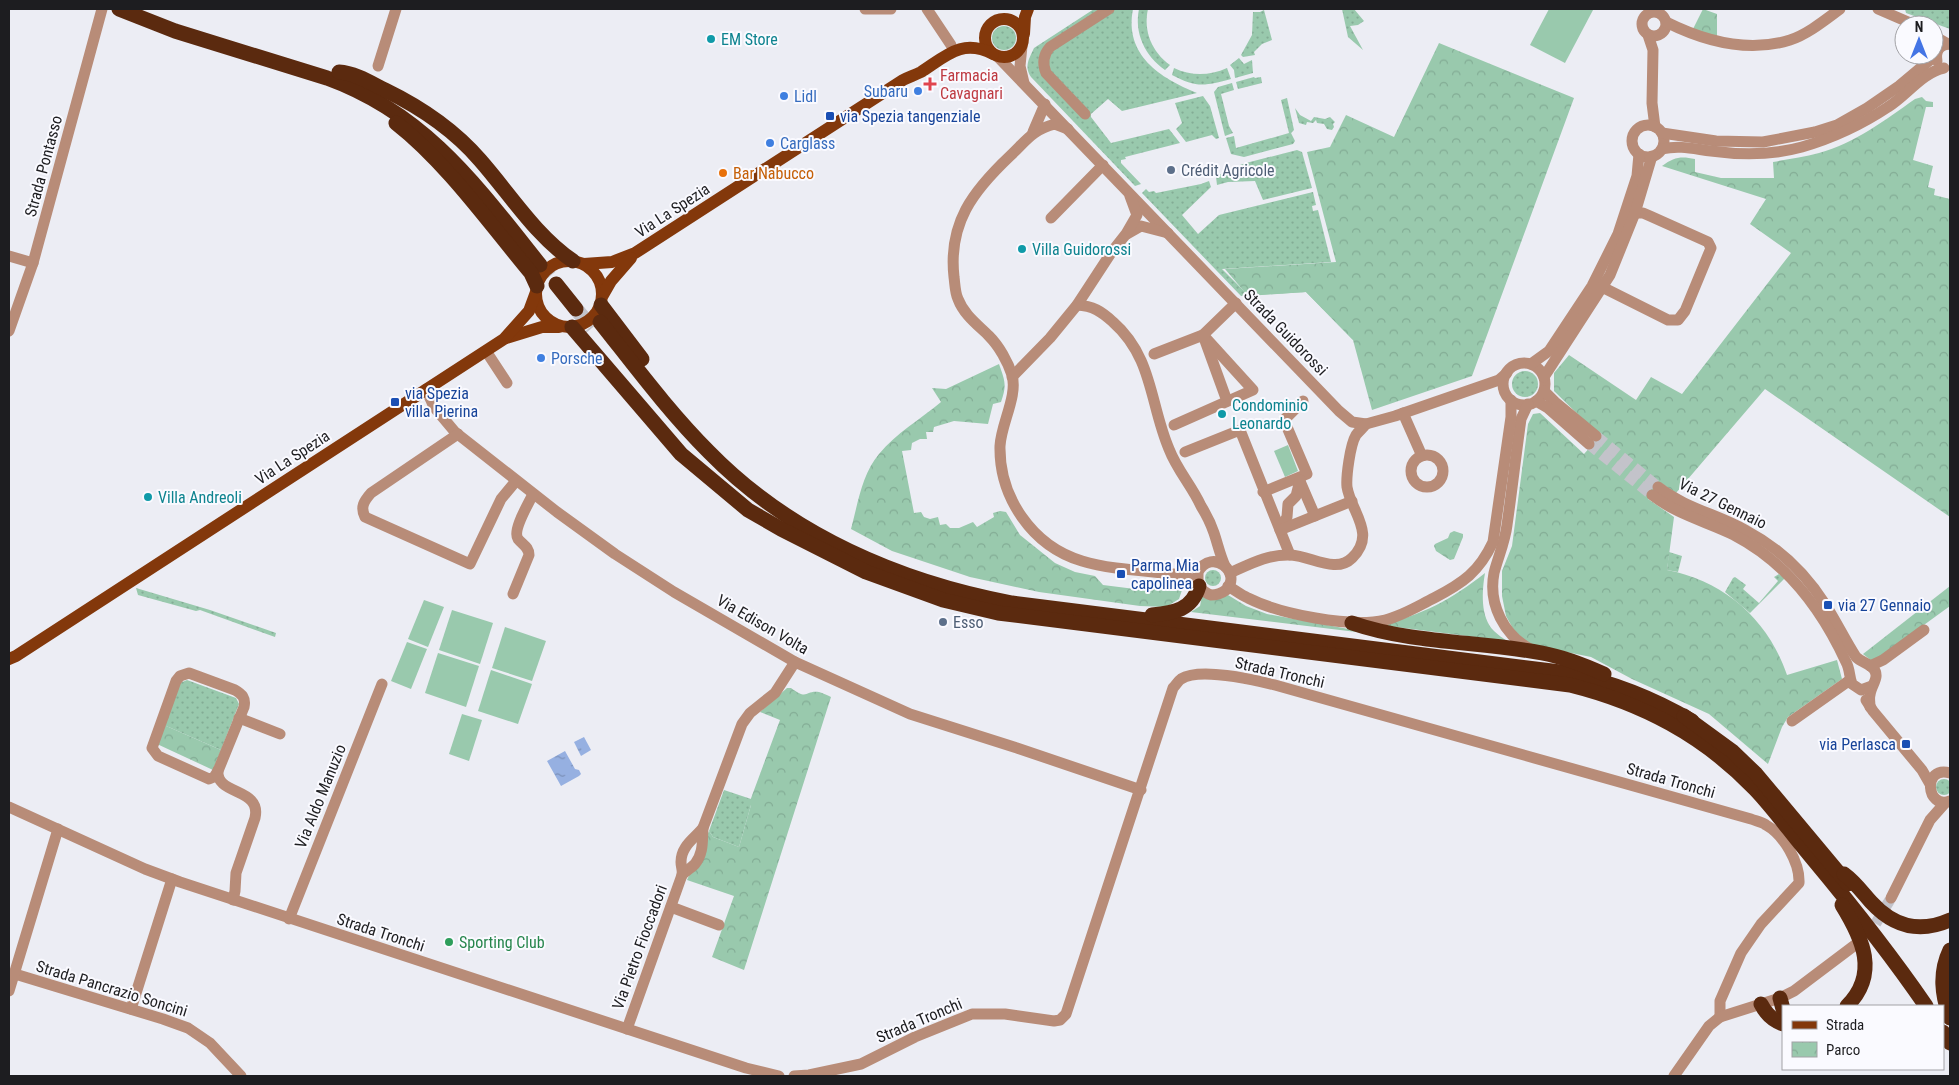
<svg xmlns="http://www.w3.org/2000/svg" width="1959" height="1085" font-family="'Roboto Condensed',sans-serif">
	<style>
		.grass { fill: url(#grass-dots) }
		.park { fill: url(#park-crowns) }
		.pitch { fill: #99c9ad }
		.water { fill: url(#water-ripples) }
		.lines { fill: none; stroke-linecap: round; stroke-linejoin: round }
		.minor-tunnel { stroke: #c3c3ca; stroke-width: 11; stroke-dasharray: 11 5.5; stroke-linecap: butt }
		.highway-tunnel { stroke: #c3c3ca; stroke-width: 15; stroke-dasharray: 15 8; stroke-linecap: butt }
		.minor { stroke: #b88c78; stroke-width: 11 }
		.major { stroke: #83380b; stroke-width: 12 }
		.highway { stroke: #5b2a0f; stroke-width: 15 }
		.culture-dot { fill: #0f9aa8; stroke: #fafaff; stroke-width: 2 }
		.health-dot { fill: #e0444e; stroke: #fafaff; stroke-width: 2 }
		.shop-dot { fill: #3f7fe0; stroke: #fafaff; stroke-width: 2 }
		.transit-dot { fill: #1a4fb4; stroke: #fafaff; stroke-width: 2 }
		.service-dot { fill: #5c6f8a; stroke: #fafaff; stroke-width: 2 }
		.food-dot { fill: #e8710a; stroke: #fafaff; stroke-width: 2 }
		.leisure-dot { fill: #2e9e5b; stroke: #fafaff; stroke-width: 2 }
		.labels { text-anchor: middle; stroke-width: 4; stroke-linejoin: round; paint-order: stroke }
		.culture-label { font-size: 16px; fill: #0d838f; stroke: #fafaff; text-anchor: start }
		.health-label { font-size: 16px; fill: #be3a42; stroke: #fafaff; text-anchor: start }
		.shop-label { font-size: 16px; fill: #366cbe; stroke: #fafaff; text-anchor: start }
		.transit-label { font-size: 16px; fill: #164399; stroke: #fafaff; text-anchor: start }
		.street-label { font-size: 16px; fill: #1d1d20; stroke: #fafaff }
		.service-label { font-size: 16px; fill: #4e5e75; stroke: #fafaff; text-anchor: start }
		.food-label { font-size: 16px; fill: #c56008; stroke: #fafaff; text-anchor: start }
		.leisure-label { font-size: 16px; fill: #27864d; stroke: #fafaff; text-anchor: start }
	</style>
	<defs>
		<pattern id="grass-dots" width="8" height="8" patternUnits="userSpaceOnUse" patternTransform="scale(1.25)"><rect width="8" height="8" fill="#99c9ad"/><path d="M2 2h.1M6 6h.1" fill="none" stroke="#83ac95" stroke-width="1.8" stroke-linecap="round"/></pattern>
		<pattern id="park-crowns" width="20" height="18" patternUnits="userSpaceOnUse" patternTransform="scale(1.25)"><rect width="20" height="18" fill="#99c9ad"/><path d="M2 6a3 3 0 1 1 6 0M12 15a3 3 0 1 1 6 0" fill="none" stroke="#83ac95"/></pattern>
		<pattern id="water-ripples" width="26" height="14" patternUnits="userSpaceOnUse" patternTransform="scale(1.25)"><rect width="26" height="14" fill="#96b0e1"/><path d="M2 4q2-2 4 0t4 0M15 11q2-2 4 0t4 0" fill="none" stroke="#7a8fb6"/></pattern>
	</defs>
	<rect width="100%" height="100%" fill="#ecedf4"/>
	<!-- grass -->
	<g class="grass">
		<path d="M1094 9H1103L1049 44 1041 57V68L1044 76 1083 116 1088 111 1049 71 1047 59 1053 49 1115 9H1133C1124 55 1160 78 1197 93L1122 111 1108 99 1091 114V117L1111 143 1169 129 1180 143 1125 157 1126 159 1121 160V163L1141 184 1135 186 1031 77C1024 66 1029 59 1034 48Z"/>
		<path d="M1139 9H1148C1143 31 1152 52 1170 65L1165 70C1145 56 1134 33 1139 9Z"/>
		<polygon points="1342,9 1354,9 1364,21 1358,25 1350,26 1363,50 1348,37"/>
		<polygon points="1905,9 1950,9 1950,29 1906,13"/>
		<polygon points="1264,10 1272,40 1262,44 1254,52 1255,55 1243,57 1241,55 1252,35 1253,12 1260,12"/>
		<circle cx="1004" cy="38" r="12"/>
		<polygon points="1239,58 1244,64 1252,60 1253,73 1235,78 1234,70 1230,65"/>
		<path d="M1174 68C1191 76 1209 76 1227 68L1231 79C1205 86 1196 88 1172 75Z"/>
		<polygon points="1254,77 1255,78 1261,77 1262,83 1238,89 1236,82"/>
		<polygon points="1232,83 1234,90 1221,94 1229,126 1233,133 1225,136 1214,92 1218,87"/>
		<polygon points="1203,96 1210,106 1219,138 1216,139 1212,135 1186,142 1176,129 1182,123 1175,103"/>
		<polygon points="1287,98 1294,130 1291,133 1295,141 1293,144 1244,157 1231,154 1226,138 1234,136 1236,148 1289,133 1281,100"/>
		<polygon points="1295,108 1300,115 1311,121 1314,117 1325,119 1330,117 1335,122 1333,124 1334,127 1332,130 1327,129 1324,124 1317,123 1316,120 1313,123 1307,122 1306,125 1299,123"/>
		<polygon points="1297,150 1302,152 1312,188 1263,200 1255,181 1228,182 1217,185 1216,177 1231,168 1246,163"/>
		<polygon points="1209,181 1211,187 1182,215 1198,234 1219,215 1313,192 1316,205 1312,206 1313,211 1318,210 1331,262 1222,269 1245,292 1338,287 1353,340 1306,292 1241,296 1142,193 1146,189 1149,192 1154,191 1156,193 1201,184"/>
		<circle cx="1525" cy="384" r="13"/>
		<polygon points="1669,552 1682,556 1678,572 1667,570"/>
		<circle cx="1213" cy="578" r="8"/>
		<polygon points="1779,574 1785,578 1750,613 1725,592 1733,578 1735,577 1746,585 1743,589 1759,603 1778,581 1774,577"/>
		<polygon points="136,588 210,610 276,633 275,637 200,610 196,611 138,595"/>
		<polygon points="187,680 236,698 239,704 221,750 164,725 180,683"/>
		<circle cx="1944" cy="787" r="8"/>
		<polygon points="724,790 751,799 751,805 739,847 713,837 709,831"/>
	</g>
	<!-- park -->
	<g class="park">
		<polygon points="1703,9 1717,14 1717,37 1693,29"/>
		<polygon points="1439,43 1574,98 1472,376 1372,410 1353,340 1306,292 1248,296 1225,269 1336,262 1307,152 1330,147 1346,115 1394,137"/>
		<path d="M1922 97 1926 101 1933 102V107H1926L1913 160 1933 166 1928 187 1935 189 1934 195 1950 199V517L1765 389 1676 493 1661 483 1648 499 1674 517 1667 570C1724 581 1768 619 1787 675L1837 660 1842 679 1788 717 1782 727 1768 764 1709 714 1632 679 1591 657 1532 645 1516 634 1506 616 1502 596V571L1512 546 1528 424 1533 414 1540 413 1584 454 1600 436 1554 391V373L1569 355 1636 400 1651 377 1682 394 1791 253 1750 224 1766 199 1662 166C1674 157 1681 156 1695 159V172L1721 178H1774L1773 162C1788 159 1804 157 1819 153 1855 143 1884 121 1915 99Z"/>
		<path d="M999 364C1005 381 1007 385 1001 402L993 404 988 424 954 421 934 427 933 432H926L927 439H920L912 443 911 450 902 451 914 513 921 512 924 517 930 519 938 517 940 525 946 524 950 528H959L973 522 977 527 994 517 993 513 1000 511 1006 512 1020 535 1055 563 1075 572 1095 576 1103 585 1135 589 1148 583 1180 586 1182 590 1179 599 1166 607 1140 606 1039 592 970 577 892 551 851 529C858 503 862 474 879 454 896 433 921 419 941 402L932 388 946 389Z"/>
		<polygon points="1454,531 1463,534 1463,537 1454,559 1450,560 1436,551 1434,546 1435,544 1448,538 1450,533"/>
		<path d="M1485 573C1482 591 1480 617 1494 631 1498 635 1503 638 1507 641L1380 625C1422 615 1451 600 1485 573Z"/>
		<polygon points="1950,586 1950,606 1873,662 1863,654"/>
		<polygon points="1228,595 1246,606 1267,614 1381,635 1191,612 1200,606 1202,596"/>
		<path d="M787 688H791C808 701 805 690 819 692 823 693 827 695 831 697L744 970 712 957 734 896 687 880 709 831 713 837 739 847 751 805 750 801 780 720 760 712Z"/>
		<polygon points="164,725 221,750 213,770 157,744"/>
	</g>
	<!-- pitch -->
	<g class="pitch">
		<polygon points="1549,9 1590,9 1593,10 1565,63 1530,45"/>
		<polygon points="1288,445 1298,471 1285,477 1274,451"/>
		<polygon points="424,600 444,607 428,647 408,639"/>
		<polygon points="452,610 493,623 480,664 439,650"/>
		<polygon points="505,627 546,641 532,681 492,668"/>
		<polygon points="407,642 427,649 411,689 391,681"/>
		<polygon points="438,653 479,666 466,707 425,693"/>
		<polygon points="491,670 532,684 518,724 478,711"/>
		<polygon points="462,714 482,720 469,761 449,754"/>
	</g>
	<!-- water -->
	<g class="water">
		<polygon points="584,737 591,750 581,756 574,742"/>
		<polygon points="565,751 575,769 579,770 581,774 579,776 561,786 547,761"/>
	</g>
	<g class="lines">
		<!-- minor-tunnel -->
		<g class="minor-tunnel">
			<polyline points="1596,436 1658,487"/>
			<polyline points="1589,444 1652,495"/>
			<polyline points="1865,936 1873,928 1891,898"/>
		</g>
		<!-- highway-tunnel -->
		<g class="highway-tunnel">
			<polyline points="540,265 556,284"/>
			<polyline points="576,309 592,328"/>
		</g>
		<!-- minor -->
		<g class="minor">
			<polyline points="865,9 891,9"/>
			<polyline points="927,9 951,45"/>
			<polyline points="1878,9 1915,25"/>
			<circle cx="1654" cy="24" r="12"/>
			<path d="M1666 22C1704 41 1748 53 1790 40 1808 34 1825 20 1840 9"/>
			<polyline points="1648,35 1653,50 1652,103 1655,127"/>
			<polyline points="1934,36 1948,44"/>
			<polyline points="1022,46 1020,66 1024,83"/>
			<polyline points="997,56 1339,411 1352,422 1366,424 1395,416 1499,380 1507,373"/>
			<path d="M1937 61C1935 51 1940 44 1950 44"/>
			<polyline points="378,66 396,9"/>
			<path d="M1085 114 1046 73C1042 63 1043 55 1050 47L1109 9"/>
			<circle cx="1648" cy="141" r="16"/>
			<path d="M1068 129 1055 124C1032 130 1027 140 1010 156 973 191 948 223 954 277 955 284 955 293 958 299 964 315 978 325 989 336 999 346 1008 362 1012 375 1018 396 1001 424 1000 446 999 497 1032 546 1082 561 1111 570 1151 571 1183 575 1196 579 1201 593 1211 595 1216 595 1222 593 1226 590 1243 573 1212 547 1198 572V584"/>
			<polyline points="1033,132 1045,104"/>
			<polyline points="1662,133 1716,141 1763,142 1815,132 1837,125 1867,108 1899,86 1936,55"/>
			<path d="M1662 149C1680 145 1694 149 1711 151 1740 155 1773 155 1802 147 1833 138 1861 125 1888 107 1906 96 1923 72 1944 68"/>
			<polyline points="1051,218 1103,165"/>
			<polyline points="1127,234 1141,226 1168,233"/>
			<polyline points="9,256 33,263"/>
			<polyline points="1602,287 1668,320 1678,320 1685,311 1711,248 1708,242 1650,216 1643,213 1635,213"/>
			<path d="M1077 305C1093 306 1101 311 1113 322 1153 357 1150 405 1169 449 1177 470 1192 486 1201 506 1206 514 1211 524 1214 533 1218 545 1220 555 1225 566"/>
			<polyline points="9,331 33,263 102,9"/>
			<polyline points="486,351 507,383"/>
			<polyline points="1154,354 1203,335 1253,390 1174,425"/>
			<circle cx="1524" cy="384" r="21"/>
			<polyline points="1531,364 1549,351 1592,286 1618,234 1637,176 1639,154"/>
			<polyline points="1012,377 1050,338 1077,305 1111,253 1126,234 1137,215 1130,196"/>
			<polyline points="1544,377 1610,275 1635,213 1652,156"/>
			<polyline points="426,389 434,407 455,432 557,512 615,554 674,592 795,662 910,714 1017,748 1141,790"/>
			<polyline points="1544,391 1555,402 1596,436"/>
			<polyline points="1227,401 1203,335 1236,303"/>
			<polyline points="1536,401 1548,408 1589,444"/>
			<path d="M1528 404 1521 419C1516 454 1512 490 1507 525 1505 542 1498 557 1494 573 1488 604 1504 636 1532 650"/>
			<polyline points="1403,413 1422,456"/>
			<path d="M458 434 371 493C364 501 360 507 365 517L470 564 501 499 516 481"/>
			<polyline points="1185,452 1240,430 1290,555"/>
			<circle cx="1427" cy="471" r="16"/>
			<polyline points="1299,479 1315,516"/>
			<path d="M1658 487C1687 509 1717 514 1747 531 1779 548 1805 573 1825 604 1836 621 1845 640 1856 657 1861 662 1868 663 1873 668 1881 677 1871 685 1870 695 1869 698 1870 703 1870 707"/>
			<polyline points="1263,492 1307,474 1284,420 1303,401"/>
			<path d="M1652 495C1678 515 1705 521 1734 535 1786 562 1822 610 1846 662 1850 669 1849 676 1852 684L1861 690 1872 686"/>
			<polyline points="1282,529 1282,526 1287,517 1288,504 1296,496 1300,480"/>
			<polyline points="1280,530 1352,501"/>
			<path d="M1230 573C1250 564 1268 554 1291 555 1311 556 1336 574 1352 558 1377 534 1351 512 1347 487 1346 477 1350 445 1356 435 1359 431 1363 428 1366 424"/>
			<path d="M1228 586C1235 590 1241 595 1248 598 1280 614 1350 628 1385 620 1402 616 1418 606 1434 598 1463 583 1479 572 1493 542L1511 417V400"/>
			<path d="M513 594 529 555C529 547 523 545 518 539 512 530 529 503 533 494"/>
			<polyline points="1870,666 1883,660 1924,630"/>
			<path d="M189 673 235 690C242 694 246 698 244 707L218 771 214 777 209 779 158 756 152 748 176 681 180 676Z"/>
			<polyline points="1866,700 1873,711 1922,770 1930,784"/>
			<polyline points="239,718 280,734"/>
			<polyline points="1792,721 1850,680"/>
			<path d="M218 770C215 796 262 787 255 818L236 873 235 891 233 900"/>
			<path d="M1950 773C1922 765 1926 810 1950 801"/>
			<polyline points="9,807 145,869 180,882 746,1068 779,1076"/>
			<path d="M682 875C686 871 691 868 695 864 704 852 702 841 703 828L742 724 750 713 775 693 795 662"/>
			<polyline points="1891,898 1930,820 1945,803"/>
			<polyline points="671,907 719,925"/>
			<polyline points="289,919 382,684"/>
			<polyline points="15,974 163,1019 188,1028 210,1043 241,1076"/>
			<polyline points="9,991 58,829"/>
			<polyline points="131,1009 172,879"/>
			<path d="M627 1029 682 875C683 870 681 867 681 862 681 846 694 839 703 828"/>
			<path d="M794 1076 809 1075 861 1064 915 1037 972 1014H1005L1054 1021 1060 1020 1066 1014 1173 688C1176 685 1178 681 1181 679 1200 667 1254 680 1275 685L1751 819C1756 821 1762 822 1766 825 1784 835 1800 863 1799 883L1761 924 1741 953 1720 1001V1017"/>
			<polyline points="1674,1076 1709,1026 1720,1017 1780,998 1794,991 1855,945"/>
		</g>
		<!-- major -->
		<g class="major">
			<circle cx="1004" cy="38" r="19"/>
			<polyline points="1024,34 1025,17 1028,9"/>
			<circle cx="569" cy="294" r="33"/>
			<path d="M584 264 612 262 635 253 903 80C909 77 915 75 921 72 946 56 962 38 993 54"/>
			<polyline points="603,295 611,281 631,258"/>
			<polyline points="506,338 542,327 559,327"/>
			<polyline points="9,659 16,656 504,339 529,311 536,292"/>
		</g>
		<!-- highway -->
		<g class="highway">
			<path d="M119 9 175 31 327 78C426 114 477 186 540 265"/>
			<path d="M339 72C355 73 371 83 385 90 420 107 455 131 480 160 510 194 535 235 573 261"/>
			<path d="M396 123C446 162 490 224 531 273L537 286"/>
			<polyline points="556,284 576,309"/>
			<polyline points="601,305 642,359"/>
			<path d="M600 322C635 366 669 412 709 452 790 535 900 582 1012 603L1568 673C1612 682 1653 698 1692 721"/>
			<path d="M572 327 681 454 748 510 781 529 866 572 943 600 998 613 1570 685C1642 703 1703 735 1755 789 1776 811 1793 836 1813 859 1853 907 1891 955 1926 1006"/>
			<path d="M1152 615C1174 613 1192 610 1199 586"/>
			<path d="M1352 623C1413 644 1480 641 1542 653 1564 657 1584 665 1604 674"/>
			<polyline points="1684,716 1732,751 1756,774 1848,884"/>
			<path d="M1844 874C1855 882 1862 892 1871 902 1893 926 1918 934 1950 920"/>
			<path d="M1842 905C1863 939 1879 974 1847 1006"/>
			<path d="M1950 950C1939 973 1942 995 1950 1018"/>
			<polyline points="1780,998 1783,1009"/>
			<path d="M1761 1004C1766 1014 1772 1020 1783 1024"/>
			<polyline points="1943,1032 1950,1043"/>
		</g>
	</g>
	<!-- markers -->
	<g class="culture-dot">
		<circle cx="711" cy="39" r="5"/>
		<circle cx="1022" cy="249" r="5"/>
		<circle cx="1222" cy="414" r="5"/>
		<circle cx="148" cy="497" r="5"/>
	</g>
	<path class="health-dot" d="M927.5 76.5h5v5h5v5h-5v5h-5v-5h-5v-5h5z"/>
	<g class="shop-dot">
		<circle cx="918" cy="91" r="5"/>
		<circle cx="784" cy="96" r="5"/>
		<circle cx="770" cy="143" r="5"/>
		<circle cx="541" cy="358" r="5"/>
	</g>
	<g class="transit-dot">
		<rect x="825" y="111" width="10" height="10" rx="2.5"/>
		<rect x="390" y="397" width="10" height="10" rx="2.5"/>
		<rect x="1116" y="569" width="10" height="10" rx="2.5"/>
		<rect x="1823" y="600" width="10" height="10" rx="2.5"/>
		<rect x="1901" y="739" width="10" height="10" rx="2.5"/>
	</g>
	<g class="service-dot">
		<circle cx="1171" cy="170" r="5"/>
		<circle cx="943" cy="622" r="5"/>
	</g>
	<circle class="food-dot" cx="723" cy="173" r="5"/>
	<circle class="leisure-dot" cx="449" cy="942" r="5"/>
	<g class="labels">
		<!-- culture labels -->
		<g class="culture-label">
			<text x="721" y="45">EM Store</text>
			<text x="1032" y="255">Villa Guidorossi</text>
			<text x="1232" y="411">Condominio<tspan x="1232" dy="18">Leonardo</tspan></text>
			<text x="158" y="503">Villa Andreoli</text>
		</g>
		<!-- health labels -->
		<g class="health-label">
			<text x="940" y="81">Farmacia<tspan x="940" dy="18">Cavagnari</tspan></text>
		</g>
		<!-- shop labels -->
		<g class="shop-label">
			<text x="908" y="97" text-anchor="end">Subaru</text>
			<text x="794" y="102">Lidl</text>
			<text x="780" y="149">Carglass</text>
			<text x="551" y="364">Porsche</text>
		</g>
		<!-- transit labels -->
		<g class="transit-label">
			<text x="840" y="122">via Spezia tangenziale</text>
			<text x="405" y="399">via Spezia<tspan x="405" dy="18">villa Pierina</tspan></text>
			<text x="1131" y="571">Parma Mia<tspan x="1131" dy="18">capolinea</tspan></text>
			<text x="1838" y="611">via 27 Gennaio</text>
			<text x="1896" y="750" text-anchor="end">via Perlasca</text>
		</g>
		<!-- street labels -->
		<g class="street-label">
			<text transform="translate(43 166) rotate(-75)" y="6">Strada Pontasso</text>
			<text transform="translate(672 210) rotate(-33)" y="6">Via La Spezia</text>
			<text transform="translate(1286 332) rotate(46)" y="6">Strada Guidorossi</text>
			<text transform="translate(292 457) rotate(-33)" y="6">Via La Spezia</text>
			<text transform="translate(1723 503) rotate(26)" y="6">Via 27 Gennaio</text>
			<text transform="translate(763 624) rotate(30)" y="6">Via Edison Volta</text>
			<text transform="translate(1280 672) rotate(13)" y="6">Strada Tronchi</text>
			<text transform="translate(1671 780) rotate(16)" y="6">Strada Tronchi</text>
			<text transform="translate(320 796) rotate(-68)" y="6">Via Aldo Manuzio</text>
			<text transform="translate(381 932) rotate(18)" y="6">Strada Tronchi</text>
			<text transform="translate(639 947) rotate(-70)" y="6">Via Pietro Fioccadori</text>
			<text transform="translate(112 988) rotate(17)" y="6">Strada Pancrazio Soncini</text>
			<text transform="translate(919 1020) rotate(-23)" y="6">Strada Tronchi</text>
		</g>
		<!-- service labels -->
		<g class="service-label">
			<text x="1181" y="176">Crédit Agricole</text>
			<text x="953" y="628">Esso</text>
		</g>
		<!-- food labels -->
		<g class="food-label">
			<text x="733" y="179">Bar Nabucco</text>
		</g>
		<!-- leisure labels -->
		<g class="leisure-label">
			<text x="459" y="948">Sporting Club</text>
		</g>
	</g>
	<!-- border -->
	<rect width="1959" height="1085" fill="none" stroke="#1d1d20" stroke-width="20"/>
	<!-- legend -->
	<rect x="1782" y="1005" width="162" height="65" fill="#fafaff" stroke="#a2a2a6"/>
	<rect x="1792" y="1021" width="25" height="8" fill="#83380b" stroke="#a2a2a6"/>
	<text x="1826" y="1030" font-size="15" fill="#1d1d20">Strada</text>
	<rect x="1792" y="1042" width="25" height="15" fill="url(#park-crowns)" stroke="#a2a2a6"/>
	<text x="1826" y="1055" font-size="15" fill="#1d1d20">Parco</text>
	<!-- north arrow -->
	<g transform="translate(1919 40)"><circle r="24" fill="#fafaff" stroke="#a2a2a6"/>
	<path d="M0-4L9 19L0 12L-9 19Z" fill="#4374e5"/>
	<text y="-8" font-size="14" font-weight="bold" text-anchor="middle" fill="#1d1d20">N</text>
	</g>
</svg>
